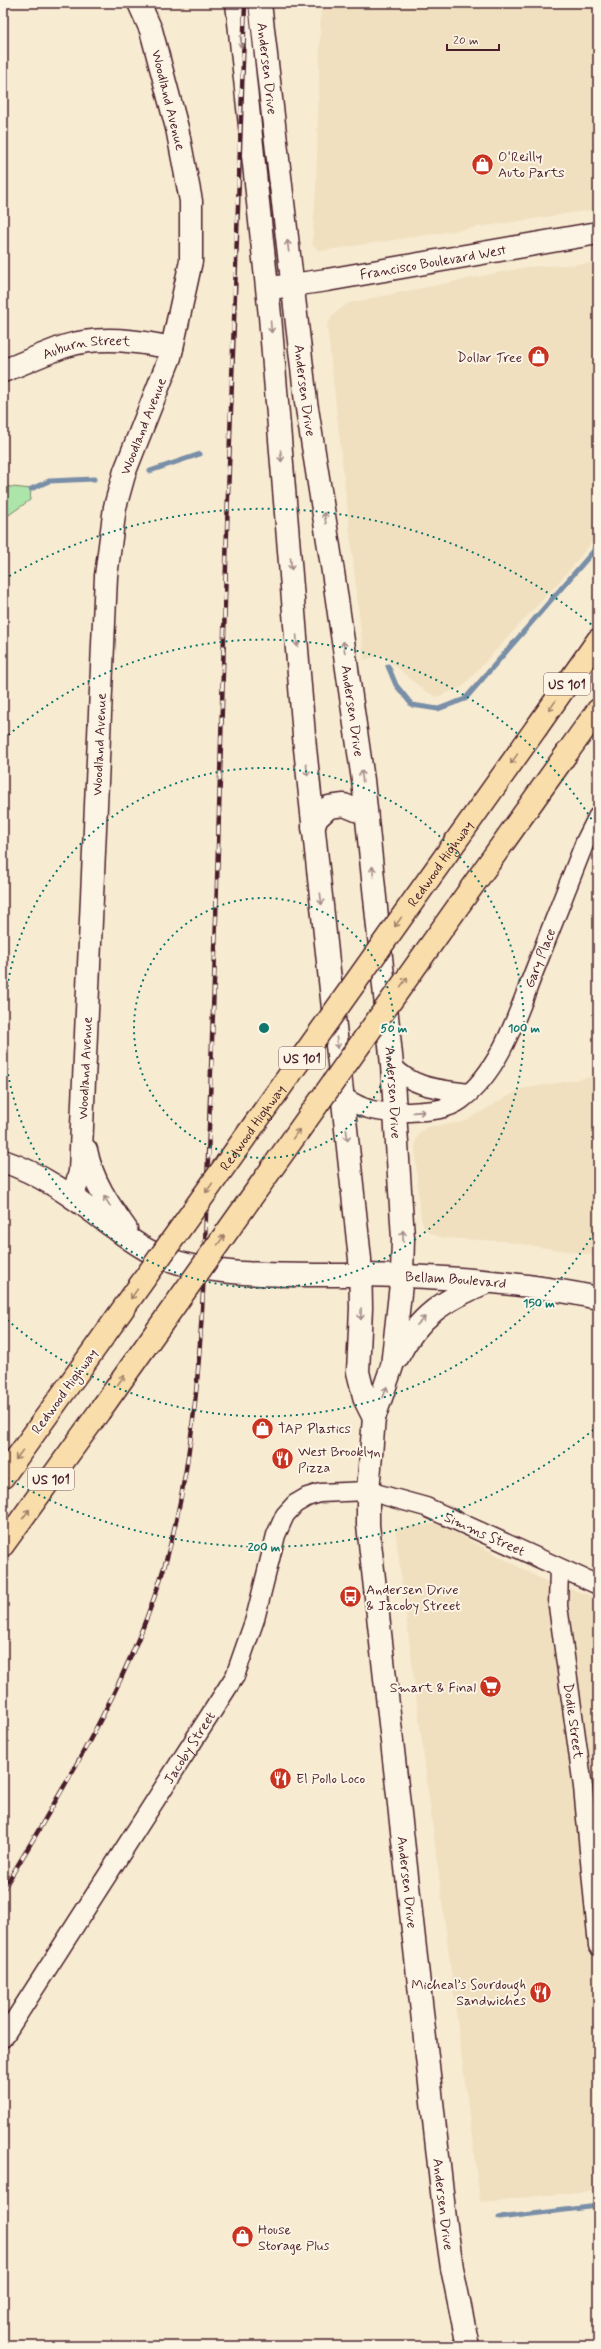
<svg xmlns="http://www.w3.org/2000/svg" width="601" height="2349" font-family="Mynerve,sans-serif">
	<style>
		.built { fill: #f0e0c0 }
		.green { fill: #ace5a9; stroke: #7b826a }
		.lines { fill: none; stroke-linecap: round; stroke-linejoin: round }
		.stream { stroke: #798ea7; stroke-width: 5 }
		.minor-casing { stroke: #4a1f2b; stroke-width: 21 }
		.tertiary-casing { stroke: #4a1f2b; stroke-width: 25 }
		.secondary-casing { stroke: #4a1f2b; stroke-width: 25 }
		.motorway-casing { stroke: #4a1f2b; stroke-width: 25 }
		.minor { stroke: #fcf5e5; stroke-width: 18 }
		.tertiary { stroke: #fcf5e5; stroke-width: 22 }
		.secondary { stroke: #fcf5e5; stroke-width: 22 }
		.motorway { stroke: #f9deab; stroke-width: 22 }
		.rail-casing { stroke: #4a1f2b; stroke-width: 4.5 }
		.rail { stroke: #fcf5e5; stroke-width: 3; stroke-dasharray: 9; stroke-linecap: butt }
		.motorway-bridge-casing { stroke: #4a1f2b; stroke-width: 25; stroke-linecap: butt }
		.motorway-bridge { stroke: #f9deab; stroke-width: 22 }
		.oneway { stroke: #a38a88 }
		.oneway2 { stroke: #a27e6b }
		.ring { fill: none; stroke: #0f766e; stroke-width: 2; stroke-dasharray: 2 4 }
		.labels { text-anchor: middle; stroke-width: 4; stroke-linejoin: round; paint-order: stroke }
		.shield { fill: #fcf5e5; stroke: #7f5f63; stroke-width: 1 }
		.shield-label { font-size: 13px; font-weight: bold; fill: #4a1f2b }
		.street-label { font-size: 14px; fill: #4a1f2b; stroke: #fcf5e5 }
		.poi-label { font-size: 14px; fill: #4a1f2b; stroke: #fcf5e5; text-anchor: start }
		.centre { fill: #0f766e; stroke: #fcf5e5; stroke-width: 2 }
		.ring-label { font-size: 12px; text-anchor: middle; font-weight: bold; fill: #0f766e; stroke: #fcf5e5; stroke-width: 4; stroke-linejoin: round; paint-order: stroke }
	</style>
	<rect width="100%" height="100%" fill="#f7ebd1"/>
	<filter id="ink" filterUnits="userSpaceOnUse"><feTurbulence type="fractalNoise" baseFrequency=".025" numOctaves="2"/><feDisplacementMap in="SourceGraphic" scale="8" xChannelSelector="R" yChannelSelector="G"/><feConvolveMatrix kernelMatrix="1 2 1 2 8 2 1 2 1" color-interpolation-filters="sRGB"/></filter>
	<g filter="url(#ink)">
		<!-- built -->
		<g class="built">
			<polygon points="321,3 598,3 598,209 321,251 312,245 316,190"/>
			<polygon points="598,263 598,534 568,572 462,687 437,697 425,691 382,655 364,660 327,325 333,315 348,303 527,267"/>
			<polygon points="598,1076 598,1256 501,1241 442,1238 428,1232 423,1226 419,1207 415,1147 416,1140 420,1132 427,1127 463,1122 521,1089"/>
			<polygon points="438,1523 543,1580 598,1598 598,2190 480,2202 395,1528"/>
		</g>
		<!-- green -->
		<polygon class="green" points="3,486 31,489 30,500 3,519"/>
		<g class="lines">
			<!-- stream -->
			<g class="stream">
				<polyline points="150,471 200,454"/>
				<polyline points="31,489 49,481 94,479"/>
				<polyline points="388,666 396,685 412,705 438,709 465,699 598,546"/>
				<polyline points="499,2218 598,2206"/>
			</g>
			<defs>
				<g id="minor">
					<path d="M392 1065C411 1088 441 1089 469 1093"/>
					<path id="s1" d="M343 1096C363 1111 383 1114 408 1112 426 1111 446 1111 461 1100 503 1068 518 1011 537 964 553 923 569 883 585 842L598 816"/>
					<path id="s2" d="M559 1568 558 1606 583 1787 598 1946"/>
					<path id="s3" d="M3 2038 235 1676 255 1619 276 1535 285 1515 295 1504 307 1497 320 1493 368 1491 426 1507 598 1585"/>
				</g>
				<g id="tertiary">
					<path id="s4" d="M3 371C24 363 45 353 66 346 101 335 138 341 172 348"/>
					<polyline points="313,828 317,818 329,807 344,805 366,814"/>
					<path d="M86 1150C92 1181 108 1204 126 1229"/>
					<path d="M3 1161C45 1175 78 1201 112 1226 125 1236 138 1246 153 1253 208 1280 299 1274 361 1275"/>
					<path id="s5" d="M73 1197 80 1172 106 576 115 507 125 471 170 357 191 261V201L177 128 151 30 139 3"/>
				</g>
				<g id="secondary">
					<polyline points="237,3 270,316 305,748 360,1259 361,1308 358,1372 365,1400 374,1418"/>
					<path id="s6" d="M260 3 306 402 333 572 363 780 392 1065 403 1238 402 1275 392 1366 374 1418 368 1491V1525L445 2219 452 2268 468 2346"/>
					<path id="s7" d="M278 287 327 280 598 233"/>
					<path id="s8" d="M361 1275C440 1276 520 1281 598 1298"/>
					<path d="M397 1358C419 1315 444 1300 487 1282"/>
				</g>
				<g id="motorway">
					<polyline points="537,727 598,640"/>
					<polyline points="567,753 598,710"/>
					<polyline points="3,1477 66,1389"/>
					<polyline points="3,1545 99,1412"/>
				</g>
			</defs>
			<!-- minor casing -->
			<use href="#minor" class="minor-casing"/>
			<!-- tertiary casing -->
			<use href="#tertiary" class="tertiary-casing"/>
			<!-- secondary casing -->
			<use href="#secondary" class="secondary-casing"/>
			<!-- motorway casing -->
			<use href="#motorway" class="motorway-casing"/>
			<!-- minor -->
			<use href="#minor" class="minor"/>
			<!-- tertiary -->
			<use href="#tertiary" class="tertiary"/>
			<!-- secondary -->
			<use href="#secondary" class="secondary"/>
			<!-- motorway -->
			<use href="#motorway" class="motorway"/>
			<defs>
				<path id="rail" d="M3 1890C66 1784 131 1680 166 1561 195 1457 201 1351 205 1244 209 1147 212 1050 215 953 224 636 232 320 245 3"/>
			</defs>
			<!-- rail casing -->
			<use href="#rail" class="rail-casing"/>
			<!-- rail -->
			<use href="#rail" class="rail"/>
			<defs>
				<g id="motorway-bridge">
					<path id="s9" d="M66 1389 537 727"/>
					<polyline points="99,1412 567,753"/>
				</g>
			</defs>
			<!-- motorway-bridge casing -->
			<use href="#motorway-bridge" class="motorway-bridge-casing"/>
			<!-- motorway-bridge -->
			<use href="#motorway-bridge" class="motorway-bridge"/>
		</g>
		<!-- one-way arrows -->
		<defs><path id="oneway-shaft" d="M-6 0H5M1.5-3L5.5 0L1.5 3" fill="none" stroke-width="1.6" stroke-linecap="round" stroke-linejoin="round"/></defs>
		<g class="oneway">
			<use href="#oneway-shaft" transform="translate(241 42) rotate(85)"/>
			<use href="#oneway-shaft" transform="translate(288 246) rotate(-97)"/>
			<use href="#oneway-shaft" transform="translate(271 327) rotate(85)"/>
			<use href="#oneway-shaft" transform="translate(281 456) rotate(85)"/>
			<use href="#oneway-shaft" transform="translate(325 518) rotate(-99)"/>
			<use href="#oneway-shaft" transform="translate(291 564) rotate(85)"/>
			<use href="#oneway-shaft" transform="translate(297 641) rotate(86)"/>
			<use href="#oneway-shaft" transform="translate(344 647) rotate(-98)"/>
			<use href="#oneway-shaft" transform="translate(307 770) rotate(84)"/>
			<use href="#oneway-shaft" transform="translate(362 776) rotate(-98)"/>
			<use href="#oneway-shaft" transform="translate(373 872) rotate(-96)"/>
			<use href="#oneway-shaft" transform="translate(321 899) rotate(84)"/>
			<use href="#oneway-shaft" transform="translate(337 1043) rotate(84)"/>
			<use href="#oneway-shaft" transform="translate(419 1112) rotate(-4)"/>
			<use href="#oneway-shaft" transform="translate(347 1135) rotate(84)"/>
			<use href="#oneway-shaft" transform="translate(107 1201) rotate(-122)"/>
			<use href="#oneway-shaft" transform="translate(403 1236) rotate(-92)"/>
			<use href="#oneway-shaft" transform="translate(361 1314) rotate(92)"/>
			<use href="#oneway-shaft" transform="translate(421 1321) rotate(-45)"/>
			<use href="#oneway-shaft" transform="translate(385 1392) rotate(-71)"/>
		</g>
		<g class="oneway2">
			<use href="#oneway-shaft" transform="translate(552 706) rotate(125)"/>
			<use href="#oneway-shaft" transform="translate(514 759) rotate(125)"/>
			<use href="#oneway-shaft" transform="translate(398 922) rotate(125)"/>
			<use href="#oneway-shaft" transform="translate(404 982) rotate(-55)"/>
			<use href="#oneway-shaft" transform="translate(296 1134) rotate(-55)"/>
			<use href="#oneway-shaft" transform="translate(209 1188) rotate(125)"/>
			<use href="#oneway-shaft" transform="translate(221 1240) rotate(-55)"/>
			<use href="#oneway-shaft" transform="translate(134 1294) rotate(125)"/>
			<use href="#oneway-shaft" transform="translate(121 1380) rotate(-55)"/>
			<use href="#oneway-shaft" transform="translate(19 1455) rotate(126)"/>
			<use href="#oneway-shaft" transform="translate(26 1514) rotate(-54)"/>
		</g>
	</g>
	<!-- distance rings -->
	<g class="ring">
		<circle cx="264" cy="1028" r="130"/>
		<circle cx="264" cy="1028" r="260"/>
		<path d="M597 1228A389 389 0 0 1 4 1317M4 739A389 389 0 0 1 597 828"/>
		<path d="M598 1426A519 519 0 0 1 5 1477M4 579A519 519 0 0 1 598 630"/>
	</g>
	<!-- icons -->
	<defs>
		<symbol id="shop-disc" viewBox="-11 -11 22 22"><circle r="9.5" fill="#c8321e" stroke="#fcf5e5"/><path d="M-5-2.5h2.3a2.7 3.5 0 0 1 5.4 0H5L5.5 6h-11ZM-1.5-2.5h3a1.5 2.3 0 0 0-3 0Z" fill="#fff"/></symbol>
		<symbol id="restaurant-disc" viewBox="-11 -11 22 22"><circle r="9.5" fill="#c8321e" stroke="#fcf5e5"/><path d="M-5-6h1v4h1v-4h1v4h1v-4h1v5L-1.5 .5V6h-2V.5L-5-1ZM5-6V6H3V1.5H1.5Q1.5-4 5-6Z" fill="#fff"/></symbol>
		<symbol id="bus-disc" viewBox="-11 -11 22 22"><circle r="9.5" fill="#c8321e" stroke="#fcf5e5"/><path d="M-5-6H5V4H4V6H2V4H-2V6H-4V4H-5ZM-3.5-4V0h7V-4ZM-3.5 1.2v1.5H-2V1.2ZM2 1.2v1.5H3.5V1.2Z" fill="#fff"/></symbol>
		<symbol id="supermarket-disc" viewBox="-11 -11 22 22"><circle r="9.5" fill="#c8321e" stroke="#fcf5e5"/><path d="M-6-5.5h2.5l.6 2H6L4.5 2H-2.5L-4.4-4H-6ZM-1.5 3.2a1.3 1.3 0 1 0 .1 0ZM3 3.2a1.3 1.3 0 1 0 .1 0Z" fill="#fff"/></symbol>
	</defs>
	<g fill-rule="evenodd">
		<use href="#shop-disc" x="470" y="152" width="25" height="25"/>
		<use href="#shop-disc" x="526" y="344" width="25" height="25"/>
		<use href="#shop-disc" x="250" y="1416" width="25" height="25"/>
		<use href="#restaurant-disc" x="270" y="1446" width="25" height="25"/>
		<use href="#bus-disc" x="338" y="1584" width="25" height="25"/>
		<use href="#supermarket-disc" x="478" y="1674" width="25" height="25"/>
		<use href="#restaurant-disc" x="268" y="1766" width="25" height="25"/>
		<use href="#restaurant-disc" x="528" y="1980" width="25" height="25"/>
		<use href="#shop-disc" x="230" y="2224" width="25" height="25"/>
	</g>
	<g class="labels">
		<!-- shield labels -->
		<g class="shield">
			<rect x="544" y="673" width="46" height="22" rx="3"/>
			<rect x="279" y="1047" width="46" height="22" rx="3"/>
			<rect x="28" y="1468" width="46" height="22" rx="3"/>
		</g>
		<g class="shield-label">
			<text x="567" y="689">US 101</text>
			<text x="302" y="1063">US 101</text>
			<text x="51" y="1484">US 101</text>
		</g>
		<!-- street labels -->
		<g class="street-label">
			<text dy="5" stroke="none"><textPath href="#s6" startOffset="66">Andersen Drive</textPath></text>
			<text transform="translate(169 100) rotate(76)" y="5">Woodland Avenue</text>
			<text dy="5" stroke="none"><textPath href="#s7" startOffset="157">Francisco Boulevard West</textPath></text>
			<text dy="5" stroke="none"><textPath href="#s4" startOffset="88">Auburn Street</textPath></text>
			<text dy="5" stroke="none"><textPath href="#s6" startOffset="390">Andersen Drive</textPath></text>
			<text dy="5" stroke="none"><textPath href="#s5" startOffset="778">Woodland Avenue</textPath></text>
			<text dy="5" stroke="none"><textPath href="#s6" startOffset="714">Andersen Drive</textPath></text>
			<text dy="5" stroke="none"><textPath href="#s5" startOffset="454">Woodland Avenue</textPath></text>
			<text dy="5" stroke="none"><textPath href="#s9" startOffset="645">Redwood Highway</textPath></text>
			<text dy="5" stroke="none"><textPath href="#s1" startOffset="288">Gary Place</textPath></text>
			<text dy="5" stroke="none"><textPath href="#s5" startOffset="130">Woodland Avenue</textPath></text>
			<text dy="5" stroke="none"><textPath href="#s6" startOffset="1098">Andersen Drive</textPath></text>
			<text dy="5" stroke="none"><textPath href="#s9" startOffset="321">Redwood Highway</textPath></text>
			<text dy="5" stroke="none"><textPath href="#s8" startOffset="95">Bellam Boulevard</textPath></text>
			<text transform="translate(64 1391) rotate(-54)" y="5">Redwood Highway</text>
			<text dy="5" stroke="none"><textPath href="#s3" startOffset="814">Simms Street</textPath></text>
			<text dy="5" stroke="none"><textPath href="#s2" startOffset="154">Dodie Street</textPath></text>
			<text dy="5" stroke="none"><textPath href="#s3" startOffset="345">Jacoby Street</textPath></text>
			<text dy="5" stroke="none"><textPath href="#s6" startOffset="1894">Andersen Drive</textPath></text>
			<text dy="5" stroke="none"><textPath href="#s6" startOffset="2218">Andersen Drive</textPath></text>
		</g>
		<!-- poi labels -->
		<g class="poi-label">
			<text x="498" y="161">O'Reilly<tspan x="498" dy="16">Auto Parts</tspan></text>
			<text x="522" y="362" text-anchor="end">Dollar Tree</text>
			<text x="278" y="1433">TAP Plastics</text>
			<text x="298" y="1456">West Brooklyn<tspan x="298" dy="16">Pizza</tspan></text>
			<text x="366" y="1594">Andersen Drive<tspan x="366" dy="16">&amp; Jacoby Street</tspan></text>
			<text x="476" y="1692" text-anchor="end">Smart &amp; Final</text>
			<text x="296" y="1783">El Pollo Loco</text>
			<text x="526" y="1989" text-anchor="end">Micheal’s Sourdough<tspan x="526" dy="16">Sandwiches</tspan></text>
			<text x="258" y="2234">House<tspan x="258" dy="16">Storage Plus</tspan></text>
		</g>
	</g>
	<circle cx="264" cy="1028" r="6" class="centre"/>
	<g class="ring-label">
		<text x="394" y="1032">50 m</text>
		<text x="524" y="1032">100 m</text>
		<text x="539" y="1307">150 m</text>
		<text x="264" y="1551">200 m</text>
	</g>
	<!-- margin -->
	<rect width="601" height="2349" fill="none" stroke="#fcf5e5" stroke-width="16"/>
	<rect x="8" y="8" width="585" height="2333" fill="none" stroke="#4a1f2b" stroke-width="1.5" filter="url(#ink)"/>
	<!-- scale -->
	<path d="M447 44v6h52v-6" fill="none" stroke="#4a1f2b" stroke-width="2"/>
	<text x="453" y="44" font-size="12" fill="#4a1f2b" stroke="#fcf5e5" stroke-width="3" paint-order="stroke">20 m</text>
</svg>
